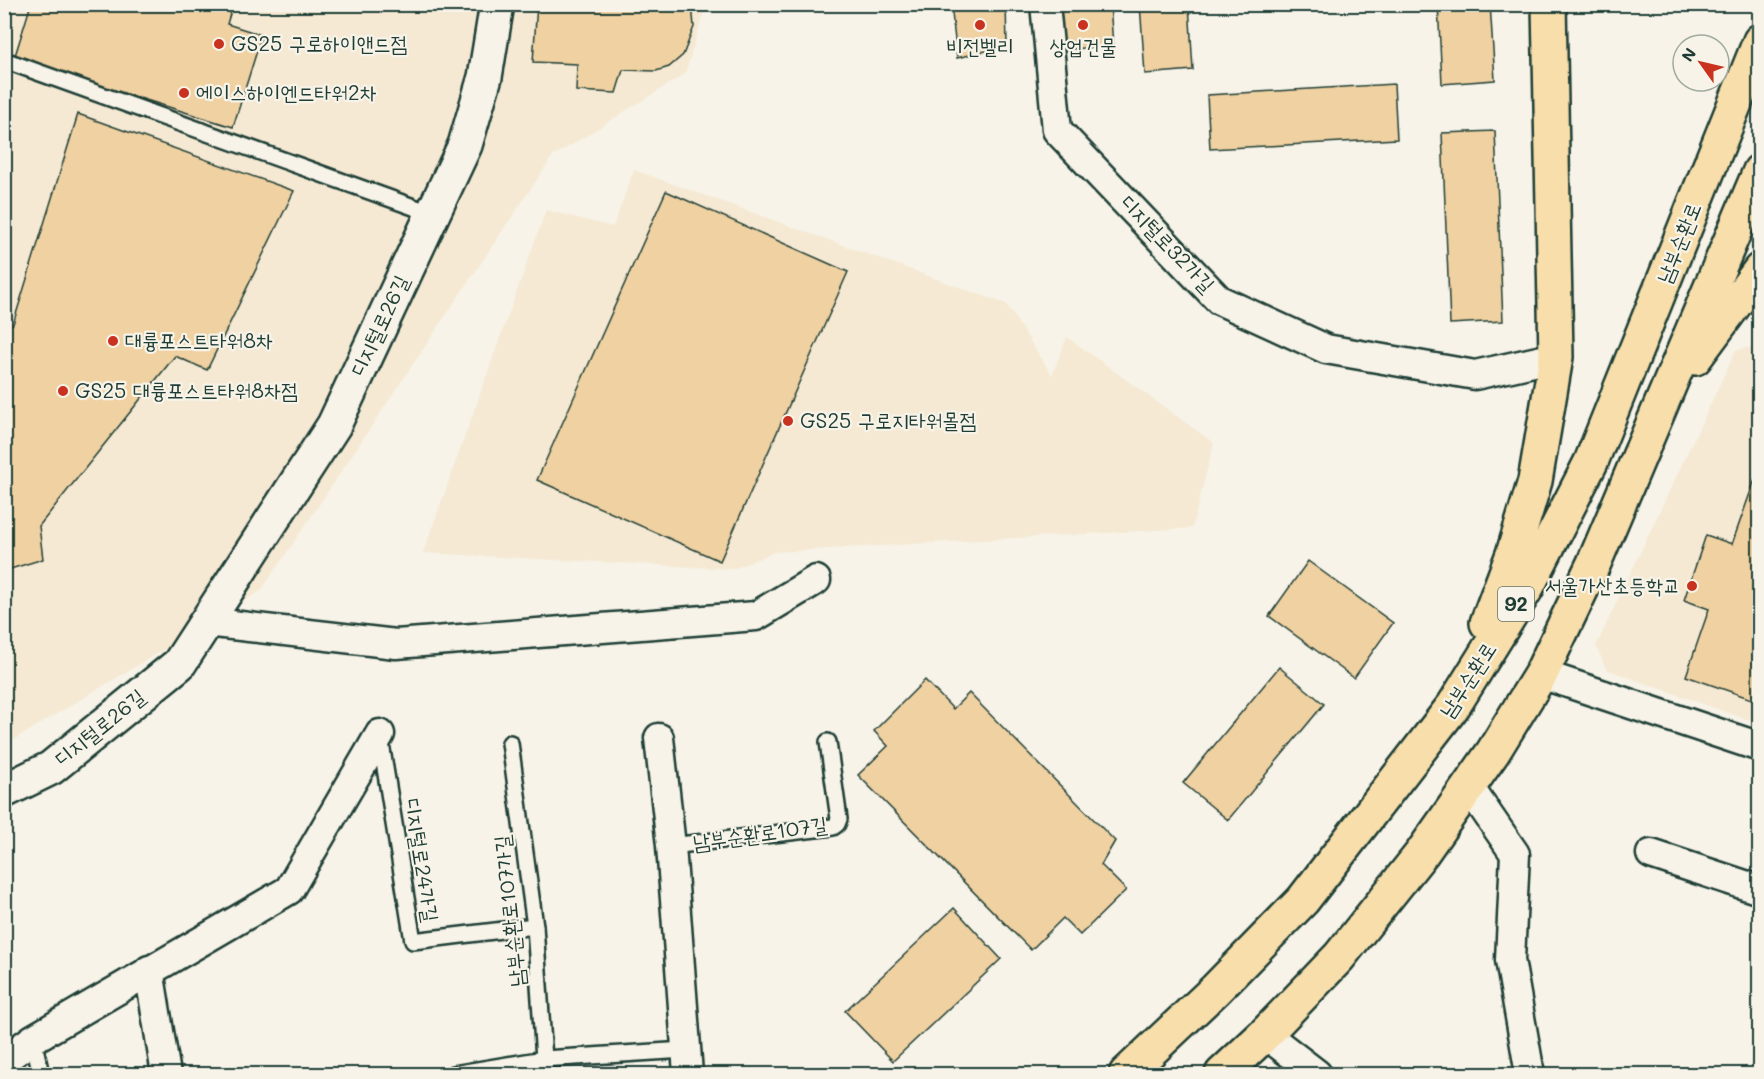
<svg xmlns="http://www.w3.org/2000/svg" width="1764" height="1079" font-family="Mali,'Poor Story',sans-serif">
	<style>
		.built { fill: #f5e9d3 }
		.building { fill: #f0d1a2; stroke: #1f3d34; stroke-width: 1.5 }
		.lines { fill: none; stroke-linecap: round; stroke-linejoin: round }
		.service-casing { stroke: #1f3d34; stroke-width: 20 }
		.minor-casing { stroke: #1f3d34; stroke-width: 33 }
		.tertiary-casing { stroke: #1f3d34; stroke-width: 38 }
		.primary-casing { stroke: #1f3d34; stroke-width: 38 }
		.service { stroke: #f7f3e8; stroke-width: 15 }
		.minor { stroke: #f7f3e8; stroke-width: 28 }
		.tertiary { stroke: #f7f3e8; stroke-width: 33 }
		.primary { stroke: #f8deab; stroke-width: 33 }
		.poi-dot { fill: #c8321e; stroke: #f7f3e8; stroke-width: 2 }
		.labels { text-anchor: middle; stroke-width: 4.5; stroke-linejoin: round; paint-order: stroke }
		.shield { fill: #f7f3e8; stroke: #60746a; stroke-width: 1.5 }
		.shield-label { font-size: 20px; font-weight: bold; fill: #1f3d34 }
		.poi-label { font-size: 21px; fill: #1f3d34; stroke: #f7f3e8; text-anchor: start }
		.street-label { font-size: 21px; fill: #1f3d34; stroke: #f7f3e8 }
	</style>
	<rect width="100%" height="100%" fill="#f7f3e8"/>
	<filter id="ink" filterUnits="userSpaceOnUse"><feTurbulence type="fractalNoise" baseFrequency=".0167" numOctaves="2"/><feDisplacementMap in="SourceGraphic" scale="12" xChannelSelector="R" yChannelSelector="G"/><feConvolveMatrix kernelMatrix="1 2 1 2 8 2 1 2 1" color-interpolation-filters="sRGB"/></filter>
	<g filter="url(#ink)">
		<!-- built -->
		<g class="built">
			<polygon points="5,5 706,5 685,74 552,157 261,591 5,745"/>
			<polygon points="634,170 1006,304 1052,375 1067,337 1214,443 1192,528 774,552 733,569 423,553 546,210 613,227"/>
			<polygon points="1756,346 1759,347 1759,724 1606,669 1596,646 1736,350"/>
		</g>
		<!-- building -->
		<g class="building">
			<polygon points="31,4 233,4 227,24 262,35 233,127 14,59"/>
			<polygon points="537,4 692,4 694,27 683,55 669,67 656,71 623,70 616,93 576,91 577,64 533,62"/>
			<polygon points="951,4 1006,4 1007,46 957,58"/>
			<polygon points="1054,4 1110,4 1113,46 1057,50"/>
			<polygon points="1140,4 1189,4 1193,70 1145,74"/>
			<polygon points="1438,4 1490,4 1495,80 1442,84"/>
			<polygon points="1394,84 1397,139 1210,149 1207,95"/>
			<polygon points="78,114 294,191 207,370 175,356 39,526 43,559 4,571 4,327 13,324"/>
			<polygon points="1495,131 1503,321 1450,324 1442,133"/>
			<polygon points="666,191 848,272 720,561 537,480"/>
			<polygon points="1760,465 1760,634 1757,641 1760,642 1760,702 1686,676 1709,609 1684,600 1706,535 1732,544"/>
			<polygon points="1308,561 1393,623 1354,678 1269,616"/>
			<polygon points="1279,667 1324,704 1228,820 1183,783"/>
			<polygon points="925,680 953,709 969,693 1115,841 1101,865 1126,890 1080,935 1063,918 1031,950 858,775 888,746 874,731"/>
			<polygon points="954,908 1001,959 893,1061 845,1011"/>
		</g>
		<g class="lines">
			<defs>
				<g id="service">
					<polyline points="4,60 433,214"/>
					<polyline points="380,737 413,941 535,926"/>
					<polyline points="510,743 535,926 545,1074"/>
					<polyline points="671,846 833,827 837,824 839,819 828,742"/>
					<polyline points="33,1039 41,1074"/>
					<polyline points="453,1074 544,1059 685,1050"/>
				</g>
				<g id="minor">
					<polyline points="1045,4 1057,130 1219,300 1326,349 1475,375 1556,357"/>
					<polyline points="206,622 396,644 756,616 816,580"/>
					<polyline points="1541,674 1760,747"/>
					<polyline points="659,738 671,846 688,1074"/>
					<polyline points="1469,787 1515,854 1510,960 1530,1074"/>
					<polyline points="1651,854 1760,890"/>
					<polyline points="149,970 166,1074"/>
					<polyline points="1265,1034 1317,1074"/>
					<polyline points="4,1060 33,1039 289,890 380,734"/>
				</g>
				<polyline id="tertiary" points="4,791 51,768 179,664 334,425 465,145 485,77 497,4"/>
				<g id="primary">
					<polyline points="1695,358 1760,270"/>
					<polyline points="1487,623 1513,554 1535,481 1556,357 1549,4"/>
					<polyline points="1126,1074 1215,990 1303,900 1454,705 1526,589 1591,462 1760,41"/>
					<polyline points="1222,1074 1265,1034 1339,957 1422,853 1493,752 1541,674 1594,563 1760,171"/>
				</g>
			</defs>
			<!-- service casing -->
			<use href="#service" class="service-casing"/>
			<!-- minor casing -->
			<use href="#minor" class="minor-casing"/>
			<!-- tertiary casing -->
			<use href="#tertiary" class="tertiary-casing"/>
			<!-- primary casing -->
			<use href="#primary" class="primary-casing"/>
			<!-- service -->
			<use href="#service" class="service"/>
			<!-- minor -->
			<use href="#minor" class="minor"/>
			<!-- tertiary -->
			<use href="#tertiary" class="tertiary"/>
			<!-- primary -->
			<use href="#primary" class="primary"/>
		</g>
	</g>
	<!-- markers -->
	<g class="poi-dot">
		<circle cx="980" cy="25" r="6"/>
		<circle cx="1083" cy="25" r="6"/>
		<circle cx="219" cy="44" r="6"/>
		<circle cx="184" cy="93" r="6"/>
		<circle cx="113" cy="341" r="6"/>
		<circle cx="63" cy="391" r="6"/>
		<circle cx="788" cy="421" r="6"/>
		<circle cx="1692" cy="586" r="6"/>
	</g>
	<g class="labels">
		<!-- shield labels -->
		<rect class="shield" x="1498" y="587" width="36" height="34" rx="4.5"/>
		<g class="shield-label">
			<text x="1516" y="611">92</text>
		</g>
		<!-- poi labels -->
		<g class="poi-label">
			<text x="231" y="51">GS25 구로하이앤드점</text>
			<text x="980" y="54" text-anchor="middle">비전벨리</text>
			<text x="1083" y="54" text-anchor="middle">상업건물</text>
			<text x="196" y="100">에이스하이엔드타워2차</text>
			<text x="125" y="348">대륭포스트타워8차</text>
			<text x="75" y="398">GS25 대륭포스트타워8차점</text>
			<text x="800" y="428">GS25 구로지타워몰점</text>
			<text x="1680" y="593" text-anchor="end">서울가산초등학교</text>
		</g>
		<!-- street labels -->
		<g class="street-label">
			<text transform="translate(1679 243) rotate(-68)" y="7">남부순환로</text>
			<text transform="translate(1167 244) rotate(46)" y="7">디지털로32가길</text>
			<text transform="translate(380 326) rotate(-65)" y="7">디지털로26길</text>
			<text transform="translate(1468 680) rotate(-57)" y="7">남부순환로</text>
			<text transform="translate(100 728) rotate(-39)" y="7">디지털로26길</text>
			<text transform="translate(760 834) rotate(-8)" y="7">남부순환로107길</text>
			<text transform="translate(421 860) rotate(81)" y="7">디지털로24가길</text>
			<text transform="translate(510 911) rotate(-96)" y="7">남부순환로107가길</text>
		</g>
	</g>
	<!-- margin -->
	<rect width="1764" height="1079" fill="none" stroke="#f7f3e8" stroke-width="24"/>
	<rect x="12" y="12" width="1740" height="1055" fill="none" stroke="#1f3d34" stroke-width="2" filter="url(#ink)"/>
	<!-- north arrow -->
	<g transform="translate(1701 63) rotate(304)"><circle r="28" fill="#f7f3e8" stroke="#a1aaa0" stroke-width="1.5"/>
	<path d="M0-4.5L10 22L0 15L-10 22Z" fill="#c8321e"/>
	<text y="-9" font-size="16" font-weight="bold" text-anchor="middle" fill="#1f3d34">N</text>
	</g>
</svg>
